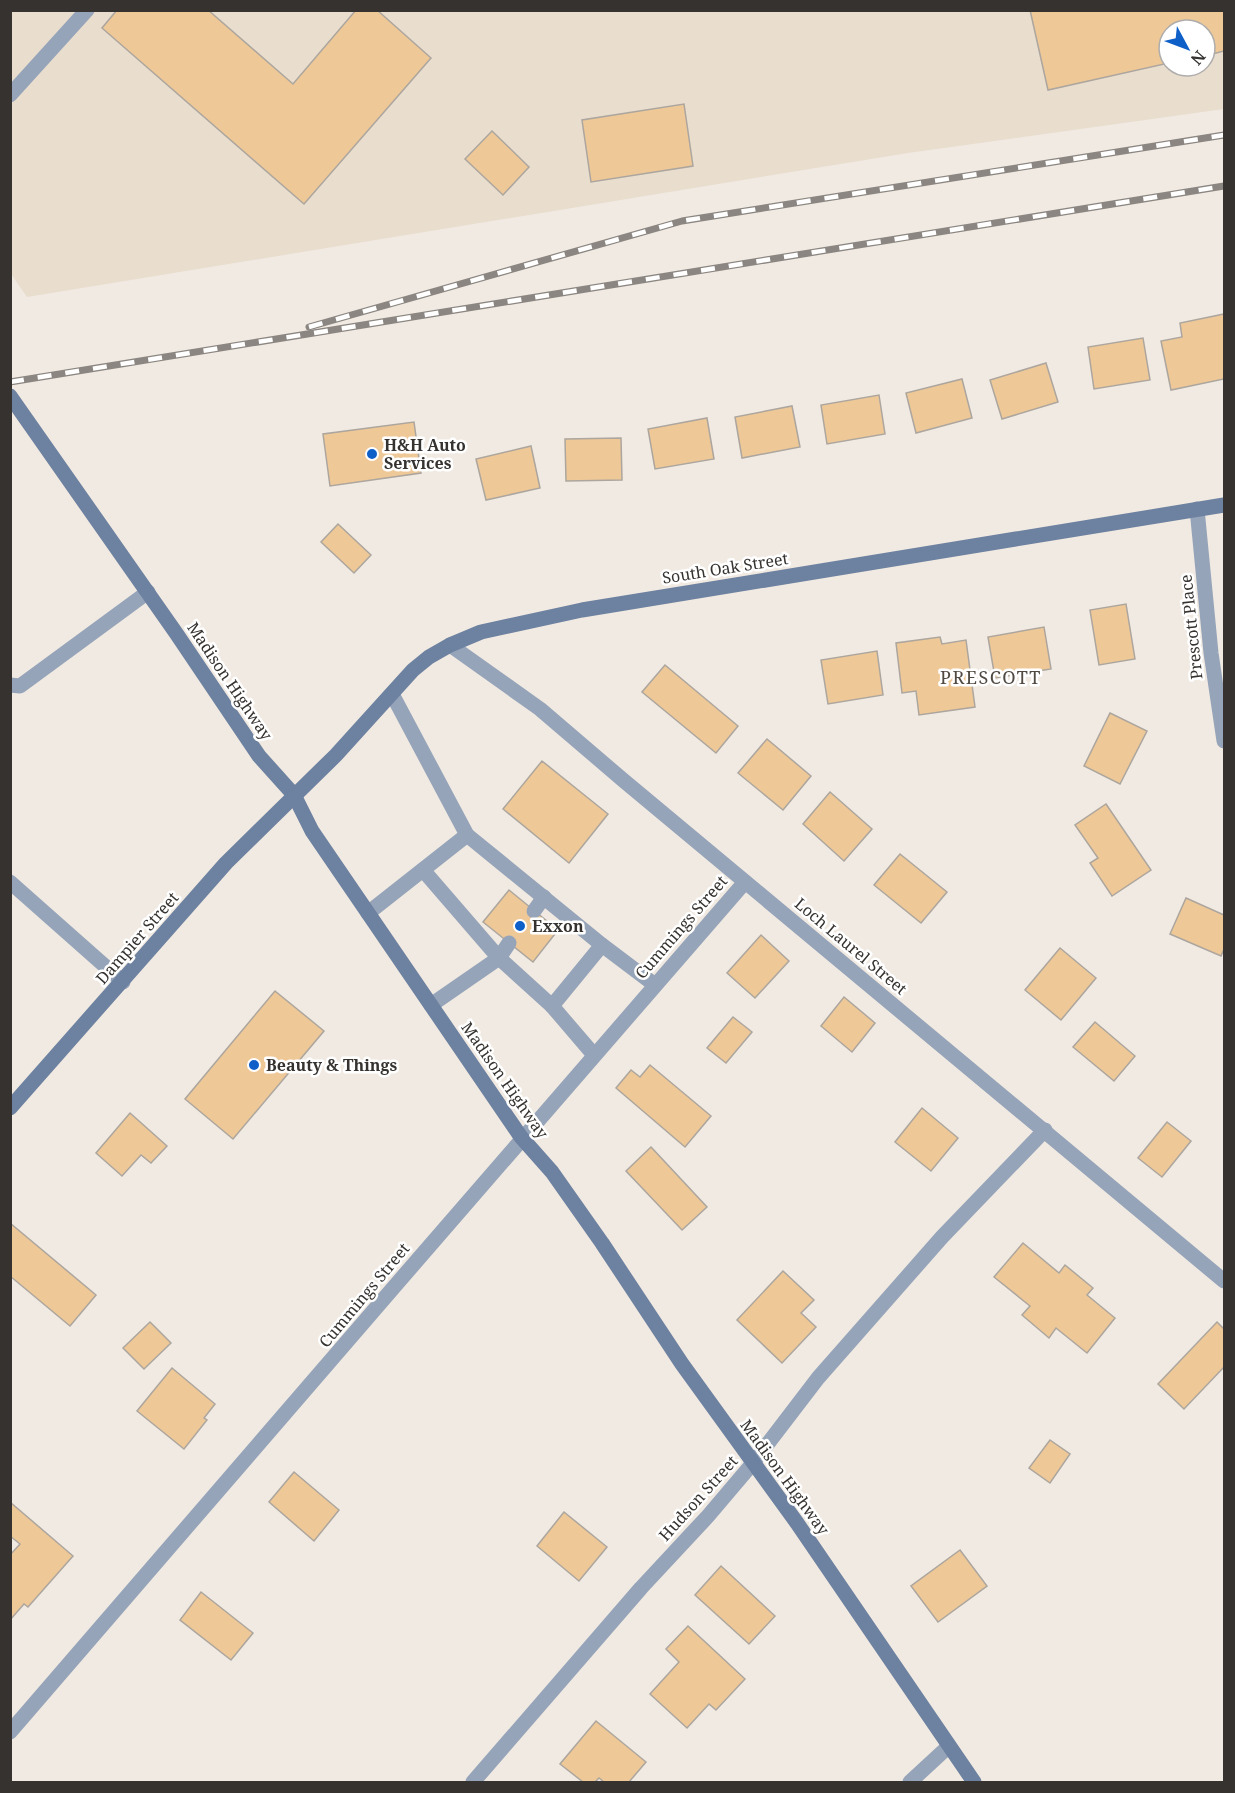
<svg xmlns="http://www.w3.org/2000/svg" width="1235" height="1793" font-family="'Noto Serif',serif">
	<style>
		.built { fill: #e9ddce; fill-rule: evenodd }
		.building { fill: #efc897; stroke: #aca69e; stroke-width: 1.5 }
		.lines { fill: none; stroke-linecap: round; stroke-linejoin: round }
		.lane { stroke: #96a4b9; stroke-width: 15 }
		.street { stroke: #96a4b9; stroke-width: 15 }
		.secondary { stroke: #6d81a0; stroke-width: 15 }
		.rail-casing { stroke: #8b8681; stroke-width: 7 }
		.rail { stroke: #fff; stroke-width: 4.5; stroke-dasharray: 14; stroke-linecap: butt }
		.poi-dot { fill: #0e5fc8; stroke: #fff; stroke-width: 2 }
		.labels { text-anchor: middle; stroke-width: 5; stroke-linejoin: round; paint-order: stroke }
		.poi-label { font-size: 16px; font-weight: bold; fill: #35322f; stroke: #fff; text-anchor: start }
		.street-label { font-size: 16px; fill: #35322f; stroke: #fff }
		.neighbourhood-label { font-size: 18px; letter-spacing: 1.5px; fill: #504a43; stroke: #fff }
	</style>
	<rect width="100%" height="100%" fill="#f1eae2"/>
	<!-- built -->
	<path class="built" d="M11 11H1224V109L908 153 27 297 11 274ZM1169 30H1205V66H1169Z"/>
	<!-- building -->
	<g class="building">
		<polygon points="117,10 208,10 293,84 356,10 377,10 431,58 304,204 102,28"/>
		<polygon points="1030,10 1224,10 1224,51 1205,56 1205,30 1169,30 1169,63 1048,90"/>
		<polygon points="684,104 693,166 591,182 582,120"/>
		<polygon points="492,131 529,167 503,195 465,159"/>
		<polygon points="1224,314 1224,379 1171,390 1161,341 1182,337 1180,323"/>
		<polygon points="1143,338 1150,380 1094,389 1088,347"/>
		<polygon points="1046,363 1058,402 1002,419 990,380"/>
		<polygon points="962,379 972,418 916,433 906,393"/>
		<polygon points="879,395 885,434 827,444 821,405"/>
		<polygon points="792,406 800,447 742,458 735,417"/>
		<polygon points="707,418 714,459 655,469 648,429"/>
		<polygon points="414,422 421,473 330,486 323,434"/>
		<polygon points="621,438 622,480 566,481 565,439"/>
		<polygon points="531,446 540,488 486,500 476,459"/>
		<polygon points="338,524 371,555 354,573 321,542"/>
		<polygon points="1126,604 1135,659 1099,665 1090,610"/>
		<polygon points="1044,627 1051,669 995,678 988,637"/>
		<polygon points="940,637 942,644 966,640 975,707 919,715 916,691 902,693 896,643"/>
		<polygon points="877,651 883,695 828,704 821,660"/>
		<polygon points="665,665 738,726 716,753 642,692"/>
		<polygon points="1110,713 1147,731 1120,784 1084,766"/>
		<polygon points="767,739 811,776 783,810 738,773"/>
		<polygon points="542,761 608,814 569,863 503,809"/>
		<polygon points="830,792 872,829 844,861 803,824"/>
		<polygon points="1106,804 1151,870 1112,896 1090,863 1098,858 1075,825"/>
		<polygon points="900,854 947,892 921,923 874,885"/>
		<polygon points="509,890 558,930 533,962 483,922"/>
		<polygon points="1186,898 1224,915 1224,949 1221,956 1170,934"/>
		<polygon points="761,935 789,961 755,998 727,973"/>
		<polygon points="1060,948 1096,978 1061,1020 1025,990"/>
		<polygon points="275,991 324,1031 233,1139 185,1099"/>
		<polygon points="844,997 875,1023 852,1052 821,1026"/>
		<polygon points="733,1017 752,1032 726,1063 707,1048"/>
		<polygon points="1095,1022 1135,1056 1114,1081 1073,1047"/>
		<polygon points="650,1065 711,1116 685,1147 616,1088 631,1070 640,1077"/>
		<polygon points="922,1108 958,1138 931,1171 895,1142"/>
		<polygon points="130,1113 167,1146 151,1163 141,1155 122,1176 96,1153"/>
		<polygon points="1167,1122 1191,1141 1162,1177 1138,1158"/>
		<polygon points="651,1147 707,1207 682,1230 626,1171"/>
		<polygon points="10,1223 96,1295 70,1326 10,1276"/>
		<polygon points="1023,1243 1059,1273 1065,1265 1093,1288 1087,1295 1115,1318 1087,1353 1056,1328 1049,1338 1022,1315 1030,1306 994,1277"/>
		<polygon points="783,1271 814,1300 801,1313 816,1327 782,1363 737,1320"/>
		<polygon points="150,1322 171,1343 144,1369 123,1348"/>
		<polygon points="1217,1322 1224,1329 1224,1367 1184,1409 1158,1384"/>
		<polygon points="172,1368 215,1404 204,1418 207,1420 184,1449 137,1411"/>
		<polygon points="1050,1440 1070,1454 1050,1483 1029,1468"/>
		<polygon points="294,1472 339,1510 314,1541 269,1502"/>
		<polygon points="10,1502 73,1556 28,1607 24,1604 10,1620 10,1555 20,1544 10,1536"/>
		<polygon points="564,1512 607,1547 579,1581 537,1546"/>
		<polygon points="960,1550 987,1586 938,1622 911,1586"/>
		<polygon points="721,1566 775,1616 749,1644 695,1595"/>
		<polygon points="201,1592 253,1633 231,1660 180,1620"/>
		<polygon points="688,1626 745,1679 716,1710 709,1704 687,1728 650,1694 679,1662 666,1649"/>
		<polygon points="596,1721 646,1762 629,1782 604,1782 599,1778 595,1782 583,1782 560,1764"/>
	</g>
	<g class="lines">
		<!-- lane -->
		<g class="lane">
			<polyline points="10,95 87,10"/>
			<polyline points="10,685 20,686 148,592"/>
			<polyline points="392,694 467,835 602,945"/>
			<polyline points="423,870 499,958 509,943"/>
			<polyline points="10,882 123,982"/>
			<polyline points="534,911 544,897"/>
			<polyline points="368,913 467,835"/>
			<polyline points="431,1005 499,958 552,1006"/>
			<polyline points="594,1055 552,1006 602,945 655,985"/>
			<polyline points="910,1782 949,1746"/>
		</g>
		<!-- street -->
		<g class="street">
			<polyline points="1197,509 1211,653 1224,741"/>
			<polyline points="450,645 540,709 623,780 1224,1281"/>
			<path d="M10 1732C256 1449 498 1164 745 882"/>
			<polyline points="473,1782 641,1588 708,1516 753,1463 818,1378 942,1237 1045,1130"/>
		</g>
		<!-- secondary -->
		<g class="secondary">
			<polyline points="10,396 176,633 259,756 294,795 312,831 521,1137 552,1172 602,1243 682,1364 797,1523 974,1782"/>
			<polyline points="10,1108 226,863 336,755 413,670 429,657 450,645 481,632 582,610 1224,505"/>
		</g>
		<defs>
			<g id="rail">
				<polyline points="309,327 682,221 1224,135"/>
				<polyline points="10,382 1224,186"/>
			</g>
		</defs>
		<!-- rail casing -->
		<use href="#rail" class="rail-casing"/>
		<!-- rail -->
		<use href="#rail" class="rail"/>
	</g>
	<!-- markers -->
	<g class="poi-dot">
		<circle cx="372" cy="454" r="6"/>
		<circle cx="520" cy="926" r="6"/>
		<circle cx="254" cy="1065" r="6"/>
	</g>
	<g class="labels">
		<!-- poi labels -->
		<g class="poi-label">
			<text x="384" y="451">H&amp;H Auto<tspan x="384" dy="18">Services</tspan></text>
			<text x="532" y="932">Exxon</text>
			<text x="266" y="1071">Beauty &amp; Things</text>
		</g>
		<!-- street labels -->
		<g class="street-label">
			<text transform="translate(725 568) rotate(-9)" y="6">South Oak Street</text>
			<text transform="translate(1191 627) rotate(-96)" y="6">Prescott Place</text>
			<text transform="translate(230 681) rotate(56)" y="6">Madison Highway</text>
			<text transform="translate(681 927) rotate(-49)" y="6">Cummings Street</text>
			<text transform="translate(137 938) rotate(-49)" y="6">Dampier Street</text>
			<text transform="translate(851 946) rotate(40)" y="6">Loch Laurel Street</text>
			<text transform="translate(505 1080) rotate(55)" y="6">Madison Highway</text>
			<text transform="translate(364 1295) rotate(-50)" y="6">Cummings Street</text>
			<text transform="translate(785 1477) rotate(54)" y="6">Madison Highway</text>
			<text transform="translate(698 1498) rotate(-48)" y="6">Hudson Street</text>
		</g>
		<!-- neighbourhood labels -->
		<g class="neighbourhood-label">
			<text x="991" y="684">PRESCOTT</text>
		</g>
	</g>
	<!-- border -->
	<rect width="1235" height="1793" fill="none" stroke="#35322f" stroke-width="24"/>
	<!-- north arrow -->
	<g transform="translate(1187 48) rotate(131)"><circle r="28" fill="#ffffff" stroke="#aeadac" stroke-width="1.5"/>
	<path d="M0-4.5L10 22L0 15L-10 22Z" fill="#0e5fc8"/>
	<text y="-9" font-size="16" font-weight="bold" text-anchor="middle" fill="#35322f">N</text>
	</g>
</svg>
